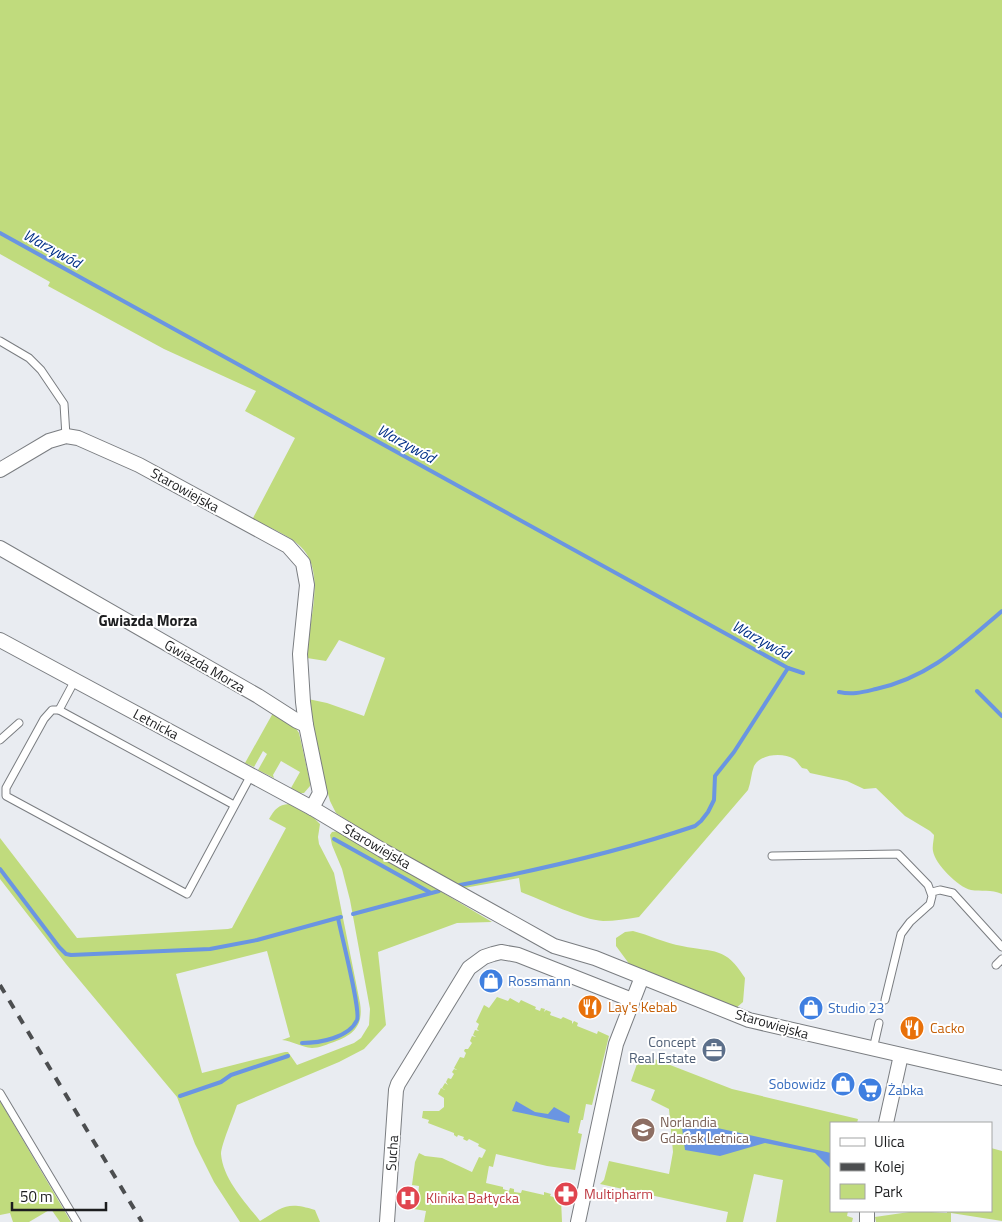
<svg xmlns="http://www.w3.org/2000/svg" width="1002" height="1222" font-family="'Titillium Web',sans-serif">
	<style>
		.green { fill: #c0db7d }
		.water { fill: #6a95e2 }
		.lines { fill: none; stroke-linecap: round; stroke-linejoin: round }
		.stream { stroke: #6a95e2; stroke-width: 4 }
		.service-casing { stroke: #7a7d81; stroke-width: 9 }
		.minor-casing { stroke: #7a7d81; stroke-width: 16 }
		.service { stroke: #fff; stroke-width: 7 }
		.minor { stroke: #fff; stroke-width: 14 }
		.rail { stroke: #4c4e50; stroke-width: 4; stroke-dasharray: 9 9; stroke-linecap: butt }
		.labels { text-anchor: middle; stroke-width: 4; stroke-linejoin: round; paint-order: stroke }
		.street-label { font-size: 14px; fill: #1c1d1f; stroke: #fff }
		.shop-label { font-size: 14px; fill: #366cbe; stroke: #fff; text-anchor: start }
		.food-label { font-size: 14px; fill: #c56008; stroke: #fff; text-anchor: start }
		.service-label { font-size: 14px; fill: #4e5e75; stroke: #fff; text-anchor: end }
		.education-label { font-size: 14px; fill: #785e54; stroke: #fff; text-anchor: start }
		.health-label { font-size: 14px; fill: #be3a42; stroke: #fff; text-anchor: start }
		.water-label { font-size: 15px; font-style: italic; fill: #012f87; stroke: #fff }
		.neighbourhood-label { font-size: 15px; font-weight: bold; fill: #1c1d1f; stroke: #fff }
	</style>
	<rect width="100%" height="100%" fill="#e9ecf1"/>
	<!-- green -->
	<g class="green">
		<path d="M0 0H1002V894C991 889 981 892 971 890 958 887 935 864 933 851 932 846 934 840 934 835L930 831 905 816 876 788 864 789 847 781 810 773 807 769 802 768C799 765 797 761 794 759 783 752 760 754 754 766 751 774 751 782 748 790L639 917C627 919 615 921 603 921 583 920 542 900 521 892L519 878 464 888 370 835 336 813 330 801 314 743 308 699 327 703 364 716 385 658 339 640 326 661 307 658C307 624 328 572 300 546 287 534 268 527 252 520L295 438 245 411 256 391 164 349 48 286 50 282 0 254Z"/>
		<polygon points="273,713 295,727 299,733 310,782 310,786 304,793 300,793 291,788 300,772 281,761 273,775 274,778 258,770 267,754 263,751 254,767 245,763"/>
		<path d="M289 804 314 818 320 824 318 837 319 844 334 873 360 1003C364 1027 352 1036 331 1043 325 1045 319 1048 312 1048 301 1047 292 1041 282 1040L290 1037 267 951 176 974 202 1073 285 1052H288L297 1065 354 1043 361 1038 369 1025 370 1009 350 900 342 869 332 845 330 835 332 832 339 831 492 922 457 923 378 952 386 1025 364 1049 339 1062 237 1105C234 1115 221 1145 221 1154 223 1179 245 1202 260 1221 283 1207 287 1201 315 1210L320 1222H240L214 1182 195 1144 177 1097 66 964 0 879V838L77 938 228 929 232 928 286 828 269 819C275 809 278 805 289 804Z"/>
		<path d="M633 931C649 935 665 943 682 946 715 953 725 946 745 978L743 1002 736 1008 630 965 616 946V938L625 932Z"/>
		<polygon points="497,997 508,1001 510,998 519,1003 521,1000 536,1007 535,1009 540,1011 541,1008 545,1009 544,1012 546,1010 551,1012 550,1015 561,1019 563,1017 572,1021 572,1024 574,1021 578,1023 577,1026 597,1034 598,1031 609,1036 592,1105 586,1104 583,1120 581,1120 578,1133 582,1134 575,1170 547,1166 496,1154 493,1167 489,1166 486,1183 503,1187 503,1189 509,1191 510,1188 514,1189 514,1192 521,1193 522,1190 544,1195 544,1192 551,1194 550,1196 561,1199 562,1222 424,1222 426,1211 414,1209 415,1205 417,1205 419,1186 412,1185 415,1162 419,1153 425,1156 442,1158 472,1172 479,1157 482,1158 486,1150 478,1146 479,1144 469,1139 467,1141 463,1139 464,1137 458,1135 457,1137 454,1135 454,1133 428,1123 429,1120 422,1118 423,1111 439,1111 444,1107 444,1098 438,1094 441,1088 445,1090 442,1088 445,1083 448,1085 446,1082 448,1078 451,1079 454,1074 452,1072 454,1069 457,1070 454,1068 460,1057 464,1058 466,1053 464,1051 465,1049 468,1049 472,1043 470,1041 472,1036 476,1037 473,1035 475,1030 479,1031 477,1029 479,1024 476,1022 484,1005 489,1008"/>
		<polygon points="647,1056 732,1089 858,1119 857,1123 831,1123 831,1211 848,1211 847,1216 853,1218 852,1222 776,1222 783,1180 754,1174 743,1222 726,1222 728,1212 600,1184 604,1180 609,1161 669,1174 673,1152 669,1109 651,1100 655,1090 631,1081 638,1061 644,1063"/>
		<polygon points="0,1101 71,1222 60,1222 51,1209 29,1222 13,1222 10,1213 0,1215"/>
		<polygon points="991,1148 1002,1151 1002,1221 951,1213 951,1222 876,1222 875,1217 916,1211 947,1213 947,1211 991,1211"/>
	</g>
	<!-- water -->
	<g class="water">
		<polygon points="516,1101 535,1112 548,1114 554,1107 570,1116 569,1123 512,1111"/>
		<polygon points="681,1120 831,1153 831,1169 815,1153 765,1143 720,1156 685,1150"/>
	</g>
	<g class="lines">
		<!-- stream -->
		<g class="stream">
			<polyline points="0,233 788,668 803,673"/>
			<polyline points="977,691 1002,716"/>
			<path d="M839 692C853 695 863 692 876 689 930 677 962 645 1002 611"/>
			<polyline points="334,839 431,893"/>
			<polyline points="0,869 59,947 66,954 71,955 210,949 257,940 341,917"/>
			<path d="M460 885C539 870 618 852 695 826L701 821 708 812 714 800 715 776 734 752 788 668"/>
			<polyline points="353,914 439,891"/>
			<path d="M302 1043C319 1043 349 1038 357 1020 361 1010 341 934 338 918"/>
			<polyline points="180,1096 221,1082 231,1075 288,1056"/>
		</g>
		<defs>
			<g id="service">
				<polyline points="0,341 29,358 41,370 64,404 66,436"/>
				<polyline points="75,680 59,710 234,805"/>
				<polyline points="59,710 52,710 44,719 6,788 6,796 187,894 251,775"/>
				<polyline points="0,740 19,723"/>
				<polyline points="772,856 898,854 928,885 932,896 930,904 910,922 901,934 885,1000"/>
				<polyline points="932,892 940,890 953,893 1002,947"/>
				<polyline points="996,965 1002,959"/>
				<polyline points="873,1049 879,1023"/>
				<polyline points="0,1093 77,1222"/>
			</g>
			<g id="minor">
				<polyline points="0,470 49,441 66,436 78,438 139,465 288,546 303,563 307,585 300,654 303,702 306,725 320,793 312,808"/>
				<polyline points="0,548 258,696 297,721 306,725"/>
				<polyline points="0,640 312,808 382,850 554,946 595,958 749,1020 1002,1078"/>
				<polyline points="886,1123 901,1055"/>
				<polyline points="387,1222 396,1090 398,1084 469,968 484,957 493,954 501,952 518,955 632,1000"/>
				<polyline points="578,1222 616,1044 642,977"/>
				<polyline points="867,1222 867,1211"/>
			</g>
		</defs>
		<!-- service casing -->
		<use href="#service" class="service-casing"/>
		<!-- minor casing -->
		<use href="#minor" class="minor-casing"/>
		<!-- service -->
		<use href="#service" class="service"/>
		<!-- minor -->
		<use href="#minor" class="minor"/>
		<!-- rail -->
		<polyline class="rail" points="0,985 142,1222"/>
	</g>
	<!-- icons -->
	<defs>
		<symbol id="shop-disc" viewBox="-11 -11 22 22"><circle r="9.5" fill="#3f7fe0" stroke="#fff"/><path d="M-5-2.5h2.3a2.7 3.5 0 0 1 5.4 0H5L5.5 6h-11ZM-1.5-2.5h3a1.5 2.3 0 0 0-3 0Z" fill="#fff"/></symbol>
		<symbol id="restaurant-disc" viewBox="-11 -11 22 22"><circle r="9.5" fill="#e8710a" stroke="#fff"/><path d="M-5-6h1v4h1v-4h1v4h1v-4h1v5L-1.5 .5V6h-2V.5L-5-1ZM5-6V6H3V1.5H1.5Q1.5-4 5-6Z" fill="#fff"/></symbol>
		<symbol id="office-disc" viewBox="-11 -11 22 22"><circle r="9.5" fill="#5c6f8a" stroke="#fff"/><path d="M-6-3h4V-5.5h4V-3h4V5H-6ZM-1-4.5V-3h2v-1.5ZM-6 0V1H6V0Z" fill="#fff"/></symbol>
		<symbol id="supermarket-disc" viewBox="-11 -11 22 22"><circle r="9.5" fill="#3f7fe0" stroke="#fff"/><path d="M-6-5.5h2.5l.6 2H6L4.5 2H-2.5L-4.4-4H-6ZM-1.5 3.2a1.3 1.3 0 1 0 .1 0ZM3 3.2a1.3 1.3 0 1 0 .1 0Z" fill="#fff"/></symbol>
		<symbol id="school-disc" viewBox="-11 -11 22 22"><circle r="9.5" fill="#8d6e63" stroke="#fff"/><path d="M0-5L7-2L0 1L-7-2ZM-4 1L0 2.5L4 1V4Q0 6-4 4Z" fill="#fff"/></symbol>
		<symbol id="pharmacy-disc" viewBox="-11 -11 22 22"><circle r="9.5" fill="#e0444e" stroke="#fff"/><path d="M-2-6h4v4h4v4h-4v4h-4v-4h-4v-4h4Z" fill="#fff"/></symbol>
		<symbol id="hospital-disc" viewBox="-11 -11 22 22"><circle r="9.5" fill="#e0444e" stroke="#fff"/><path d="M-5-5h3v3.5h4V-5h3V5h-3V1.5h-4V5h-3Z" fill="#fff"/></symbol>
	</defs>
	<g fill-rule="evenodd">
		<use href="#shop-disc" x="477" y="967" width="28" height="28"/>
		<use href="#restaurant-disc" x="576" y="993" width="28" height="28"/>
		<use href="#shop-disc" x="797" y="994" width="28" height="28"/>
		<use href="#restaurant-disc" x="898" y="1014" width="28" height="28"/>
		<use href="#office-disc" x="700" y="1036" width="28" height="28"/>
		<use href="#shop-disc" x="829" y="1070" width="28" height="28"/>
		<use href="#supermarket-disc" x="856" y="1076" width="28" height="28"/>
		<use href="#school-disc" x="629" y="1116" width="28" height="28"/>
		<use href="#pharmacy-disc" x="552" y="1180" width="28" height="28"/>
		<use href="#hospital-disc" x="394" y="1184" width="28" height="28"/>
	</g>
	<g class="labels">
		<!-- street labels -->
		<g class="street-label">
			<text transform="translate(185 490) rotate(29)" y="5">Starowiejska</text>
			<text transform="translate(205 666) rotate(30)" y="5">Gwiazda Morza</text>
			<text transform="translate(156 724) rotate(28)" y="5">Letnicka</text>
			<text transform="translate(377 846) rotate(30)" y="5">Starowiejska</text>
			<text transform="translate(772 1024) rotate(16)" y="5">Starowiejska</text>
			<text transform="translate(392 1153) rotate(-86)" y="5">Sucha</text>
		</g>
		<!-- shop labels -->
		<g class="shop-label">
			<text x="508" y="986">Rossmann</text>
			<text x="828" y="1013">Studio 23</text>
			<text x="826" y="1089" text-anchor="end">Sobowidz</text>
			<text x="888" y="1095">Żabka</text>
		</g>
		<!-- food labels -->
		<g class="food-label">
			<text x="608" y="1012">Lay's Kebab</text>
			<text x="930" y="1033">Cacko</text>
		</g>
		<!-- service labels -->
		<g class="service-label">
			<text x="696" y="1047">Concept<tspan x="696" dy="16">Real Estate</tspan></text>
		</g>
		<!-- education labels -->
		<g class="education-label">
			<text x="660" y="1127">Norlandia<tspan x="660" dy="16">Gdańsk Letnica</tspan></text>
		</g>
		<!-- health labels -->
		<g class="health-label">
			<text x="584" y="1199">Multipharm</text>
			<text x="426" y="1203">Klinika Bałtycka</text>
		</g>
		<!-- water labels -->
		<g class="water-label">
			<text transform="translate(52 249) rotate(29)" y="5">Warzywód</text>
			<text transform="translate(406 444) rotate(29)" y="5">Warzywód</text>
			<text transform="translate(761 640) rotate(29)" y="5">Warzywód</text>
		</g>
		<!-- neighbourhood labels -->
		<g class="neighbourhood-label">
			<text x="148" y="626">Gwiazda Morza</text>
		</g>
	</g>
	<!-- legend -->
	<rect x="830" y="1122" width="162" height="90" fill="#ffffff" stroke="#a4a5a5"/>
	<rect x="840" y="1138" width="25" height="8" fill="#ffffff" stroke="#a4a5a5"/>
	<text x="874" y="1147" font-size="15" fill="#1c1d1f">Ulica</text>
	<rect x="840" y="1163" width="25" height="8" fill="#4c4e50" stroke="#a4a5a5"/>
	<text x="874" y="1172" font-size="15" fill="#1c1d1f">Kolej</text>
	<rect x="840" y="1184" width="25" height="15" fill="#c0db7d" stroke="#a4a5a5"/>
	<text x="874" y="1197" font-size="15" fill="#1c1d1f">Park</text>
	<!-- scale -->
	<path d="M12 1202v8h94v-8" fill="none" stroke="#1c1d1f" stroke-width="2.5"/>
	<text x="20" y="1202" font-size="15" fill="#1c1d1f" stroke="#ffffff" stroke-width="4" paint-order="stroke">50 m</text>
</svg>
